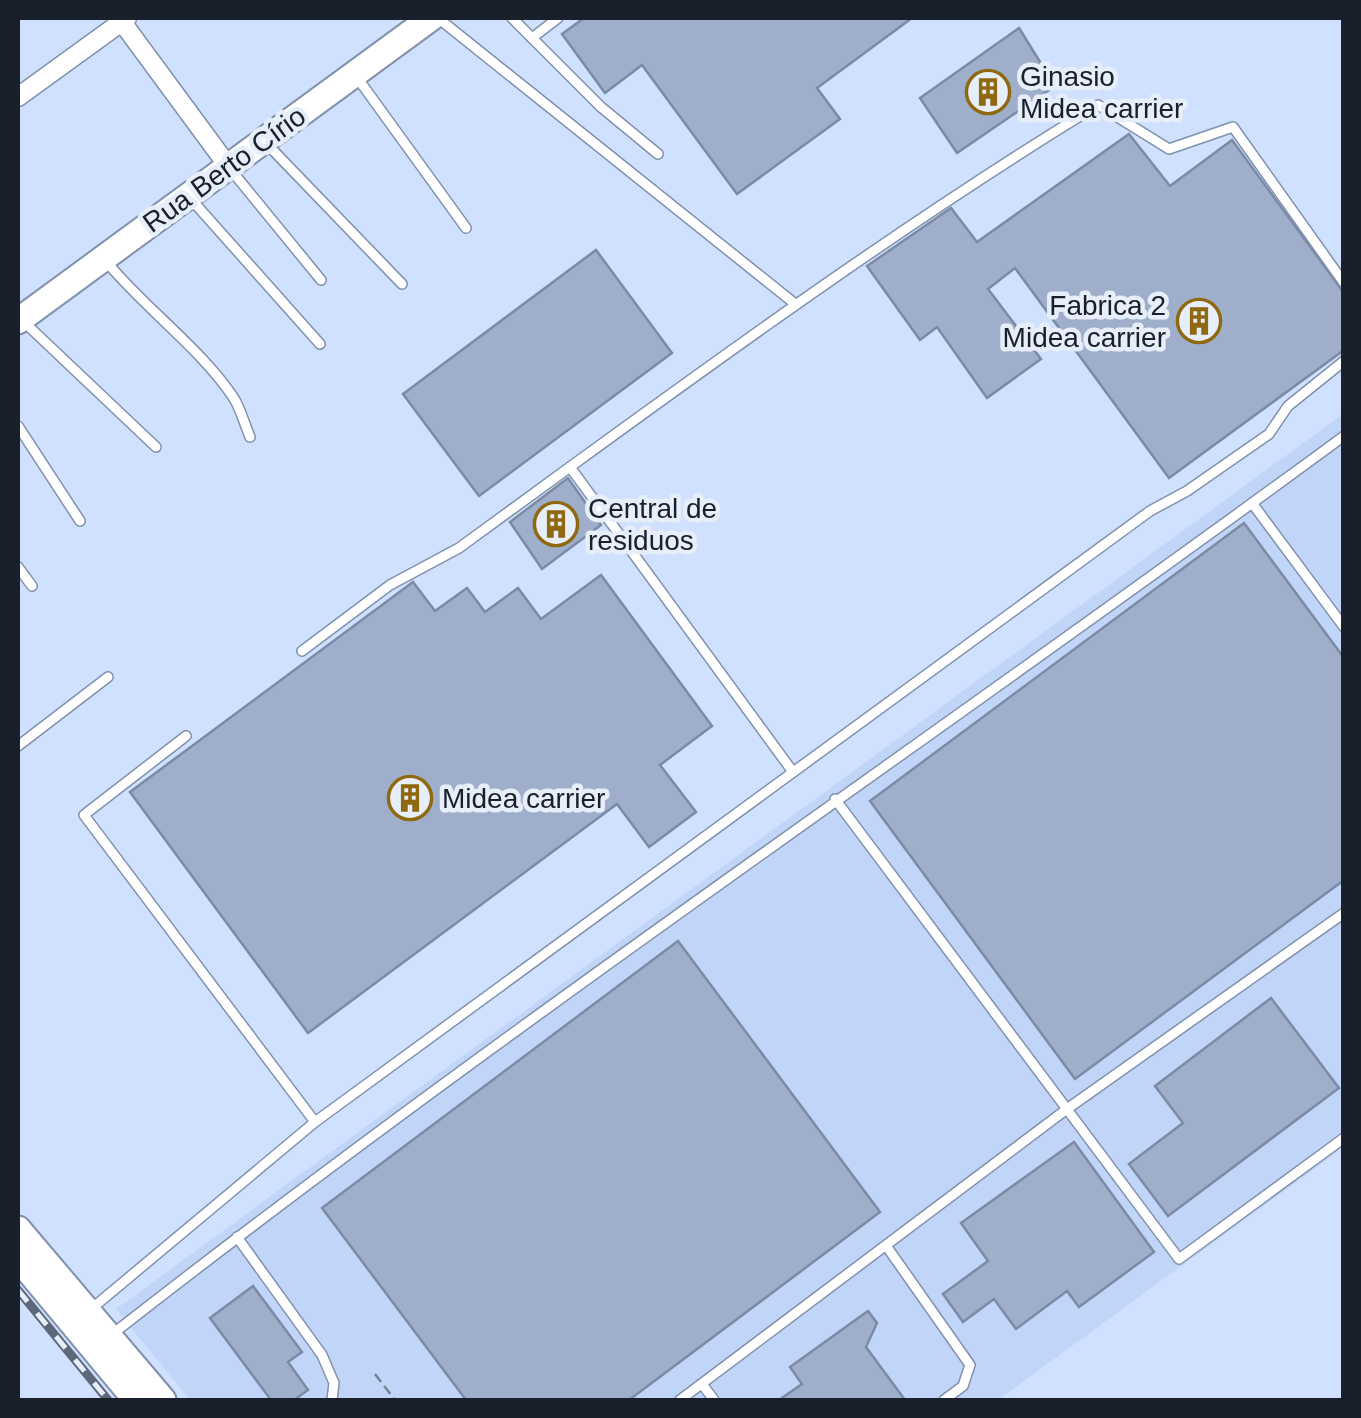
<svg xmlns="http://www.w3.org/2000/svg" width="1361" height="1418" font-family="Helvetica,sans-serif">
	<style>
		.built { fill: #c1d5f9 }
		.building { fill: #9fafcb; stroke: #7b8ba6; stroke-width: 2.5 }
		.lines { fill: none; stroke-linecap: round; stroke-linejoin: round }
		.lane-casing { stroke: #8191ac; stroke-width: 12 }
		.street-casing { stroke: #8191ac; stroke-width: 21 }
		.secondary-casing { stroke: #8191ac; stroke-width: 29 }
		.path { stroke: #778397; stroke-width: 2.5; stroke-dasharray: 10 5; stroke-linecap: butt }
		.lane { stroke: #fff; stroke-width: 9 }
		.street { stroke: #fff; stroke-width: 18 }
		.secondary { stroke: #fff; stroke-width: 25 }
		.rail-casing { stroke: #5d687a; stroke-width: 9 }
		.rail { stroke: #e6eef9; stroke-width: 5; stroke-dasharray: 15; stroke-linecap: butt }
		.labels { text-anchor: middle; stroke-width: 9; stroke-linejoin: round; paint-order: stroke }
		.poi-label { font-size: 28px; fill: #1a202b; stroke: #e6eef9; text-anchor: start }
		.street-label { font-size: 28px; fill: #1a202b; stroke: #e6eef9 }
	</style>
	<rect width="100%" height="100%" fill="#cfe1fe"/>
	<!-- built -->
	<polygon class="built" points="1343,414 1343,1148 998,1400 190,1400 116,1309"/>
	<!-- building -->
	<g class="building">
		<polygon points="584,18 912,18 817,88 840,119 737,194 642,65 605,93 562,34"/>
		<polygon points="1019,28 1055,86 957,153 920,98"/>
		<polygon points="1129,134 1170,186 1232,140 1344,293 1344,350 1169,478 1015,268 988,289 1041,359 987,398 937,327 920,340 867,266 951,208 977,242"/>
		<polygon points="596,250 672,353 479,496 403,394"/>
		<polygon points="568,478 601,525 542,569 510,522"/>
		<polygon points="1244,523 1344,658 1344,880 1075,1079 870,801"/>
		<polygon points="601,575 712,726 660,765 696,812 649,847 617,804 308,1033 130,792 413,582 435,611 467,588 485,612 518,588 541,619"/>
		<polygon points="678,941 880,1212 629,1400 466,1400 322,1208"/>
		<polygon points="1271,998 1339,1088 1168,1216 1129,1164 1183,1123 1155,1086"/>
		<polygon points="1074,1142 1154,1252 1079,1307 1067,1291 1016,1329 994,1299 963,1322 943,1294 988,1261 961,1223"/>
		<polygon points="253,1286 302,1352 288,1362 308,1390 294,1400 271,1400 210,1318"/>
		<polygon points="868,1311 877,1323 866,1347 905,1400 779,1400 802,1384 790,1367"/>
	</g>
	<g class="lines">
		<defs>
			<g id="lane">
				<polyline points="438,18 794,303"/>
				<polyline points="512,18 601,107 658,154"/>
				<polyline points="532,38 558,18"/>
				<polyline points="356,76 466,228"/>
				<polyline points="265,142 402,284"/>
				<polyline points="231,170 321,280"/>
				<polyline points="190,198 320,344"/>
				<path d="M105 260C144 308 203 350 235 400 241 411 245 425 250 437"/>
				<polyline points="24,322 156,447"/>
				<polyline points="18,426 80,521"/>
				<polyline points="1252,503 1344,627"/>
				<polyline points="18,567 32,586"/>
				<polyline points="302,651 390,585 459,548 570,467"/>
				<polyline points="186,736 84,815 315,1122"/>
				<polyline points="18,746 108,677"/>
				<path d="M793 772 570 467C743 341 915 217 1098 105L1169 149 1233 127 1344 283"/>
				<polyline points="835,799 1179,1259 1344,1138"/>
				<polyline points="237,1237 322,1355 334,1383 332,1400"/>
				<polyline points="887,1247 970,1365 963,1386 944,1400"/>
				<polyline points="90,1310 315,1122 1150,511 1187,491 1269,434 1288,406 1344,361"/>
				<path d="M110 1336C511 1022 934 738 1344 436"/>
				<polyline points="702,1384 714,1400"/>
				<polyline points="680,1400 1067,1109 1344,913"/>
			</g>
			<g id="street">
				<polyline points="119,18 228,166"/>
				<polyline points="18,97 127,18"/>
			</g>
			<g id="secondary">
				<polyline points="18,321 431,18"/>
				<polyline points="18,1229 163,1400"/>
				<polyline points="18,1258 136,1400"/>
			</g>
		</defs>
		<!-- lane casing -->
		<use href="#lane" class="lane-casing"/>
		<!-- street casing -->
		<use href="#street" class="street-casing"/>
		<!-- secondary casing -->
		<use href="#secondary" class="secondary-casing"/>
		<!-- path -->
		<polyline class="path" points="375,1374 395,1400"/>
		<!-- lane -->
		<use href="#lane" class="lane"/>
		<!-- street -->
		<use href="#street" class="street"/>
		<!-- secondary -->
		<use href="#secondary" class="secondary"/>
		<defs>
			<polyline id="rail" points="18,1290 108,1400"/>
		</defs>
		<!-- rail casing -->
		<use href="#rail" class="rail-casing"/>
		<!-- rail -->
		<use href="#rail" class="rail"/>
	</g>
	<!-- icons -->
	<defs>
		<symbol id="building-ring" viewBox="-11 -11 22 22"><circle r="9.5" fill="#e6eef9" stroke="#90680f" stroke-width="1.5"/><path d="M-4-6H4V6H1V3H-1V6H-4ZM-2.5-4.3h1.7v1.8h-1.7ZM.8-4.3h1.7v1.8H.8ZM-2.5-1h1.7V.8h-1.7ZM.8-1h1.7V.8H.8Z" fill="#90680f"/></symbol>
	</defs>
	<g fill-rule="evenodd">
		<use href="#building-ring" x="963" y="67" width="50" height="50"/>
		<use href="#building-ring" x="1174" y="296" width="50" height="50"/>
		<use href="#building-ring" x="531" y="499" width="50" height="50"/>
		<use href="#building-ring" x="385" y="773" width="50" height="50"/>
	</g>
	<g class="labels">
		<!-- poi labels -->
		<g class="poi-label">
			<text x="1020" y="86">Ginasio<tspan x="1020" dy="32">Midea carrier</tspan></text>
			<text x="1166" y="315" text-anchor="end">Fabrica 2<tspan x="1166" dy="32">Midea carrier</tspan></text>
			<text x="588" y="518">Central de<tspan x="588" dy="32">residuos</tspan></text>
			<text x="442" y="808">Midea carrier</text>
		</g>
		<!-- street labels -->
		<g class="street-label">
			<text transform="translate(224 169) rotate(-36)" y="10">Rua Berto Círio</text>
		</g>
	</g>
	<!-- border -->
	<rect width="1361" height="1418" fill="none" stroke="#1a202b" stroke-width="40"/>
</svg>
